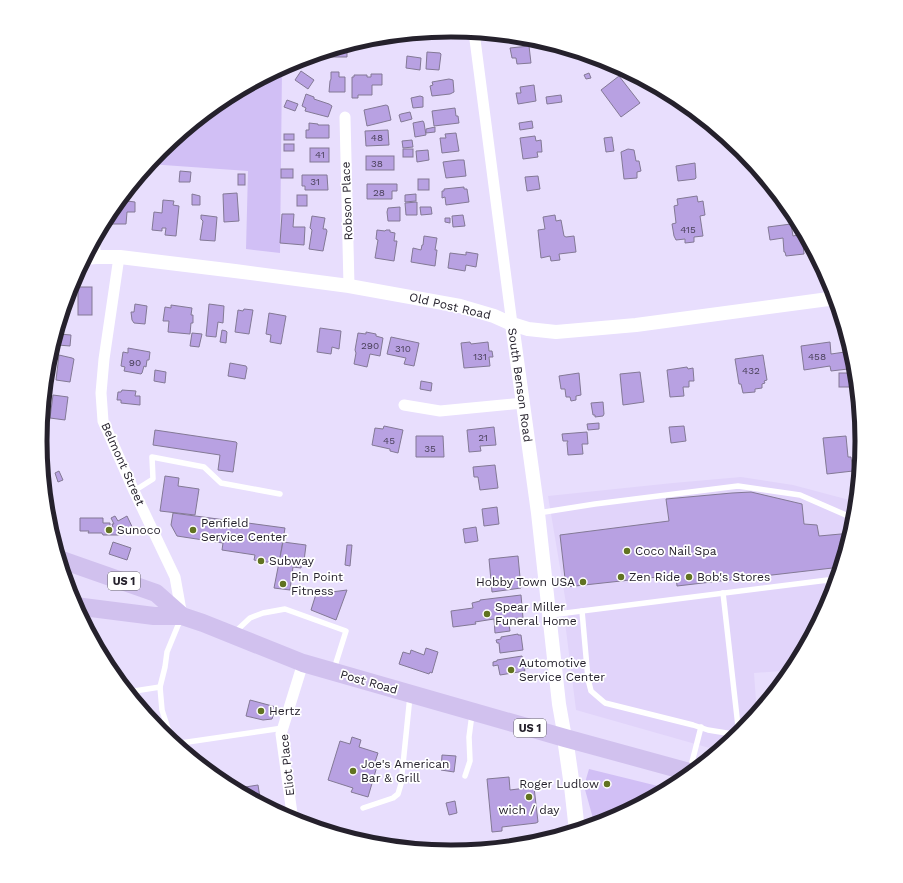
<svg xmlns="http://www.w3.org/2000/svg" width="903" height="883" font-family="'Work Sans',sans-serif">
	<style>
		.built { fill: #e1d4fa }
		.green { fill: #d1bff5 }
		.building { fill: #b8a1e2; stroke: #837995 }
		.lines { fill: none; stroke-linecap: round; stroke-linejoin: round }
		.service { stroke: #fff; stroke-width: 5.5 }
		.minor { stroke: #fff; stroke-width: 11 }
		.tertiary { stroke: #fff; stroke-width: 14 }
		.secondary { stroke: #fff; stroke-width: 16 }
		.primary { stroke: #d1c1ee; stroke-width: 18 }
		.poi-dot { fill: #617321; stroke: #fff; stroke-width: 1.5 }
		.labels { text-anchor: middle; stroke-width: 3.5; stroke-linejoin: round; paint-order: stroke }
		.number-label { font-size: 10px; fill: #4a415a }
		.shield { fill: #fff; stroke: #66646b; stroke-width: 1 }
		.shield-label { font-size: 11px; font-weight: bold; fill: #25212c }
		.street-label { font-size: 12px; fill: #25212c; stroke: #fff }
		.poi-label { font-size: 12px; fill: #25212c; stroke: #fff; text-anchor: start }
		.rim { fill: none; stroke: #25212c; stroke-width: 5 }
	</style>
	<rect width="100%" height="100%" fill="#e8defd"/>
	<!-- built -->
	<polygon class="built" points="741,477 793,485 857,502 855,522 832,599 794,670 754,673 757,715 742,733 720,751 576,710 565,622 569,621 548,496 673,483"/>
	<!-- green -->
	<g class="green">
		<polygon points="282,68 280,253 246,249 248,171 149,164 161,150 223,99"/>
		<polygon points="589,769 670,789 609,822 594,826 594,822 584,786"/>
	</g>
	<!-- building -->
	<g class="building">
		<polygon points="434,32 434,38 416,38 416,33"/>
		<polygon points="536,39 547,43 537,45"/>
		<polygon points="529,46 531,63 517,64 516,58 512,58 510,48"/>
		<polygon points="338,48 338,50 347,50 347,57 325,57 325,52"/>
		<polygon points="427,52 440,53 441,54 439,70 426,69"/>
		<polygon points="589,55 603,60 604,61 590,63"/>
		<polygon points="407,56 421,58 420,70 406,68"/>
		<polygon points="301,71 314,80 308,89 295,80"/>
		<polygon points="331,72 339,72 339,77 345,77 345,92 329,92 330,81 331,79"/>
		<polygon points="589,73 591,78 586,79 584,75"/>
		<polygon points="371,74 382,74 382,85 372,85 372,95 358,95 358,98 352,98 352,77 354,77 354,75 367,75 367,77 371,77"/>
		<polygon points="619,76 640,103 621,117 601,90"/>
		<polygon points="449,79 453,80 454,92 450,94 432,96 430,86 433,85 432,82"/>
		<polygon points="534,85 536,101 518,104 516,93 521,93 520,87"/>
		<polygon points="306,94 314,97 314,99 329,104 332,106 328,117 305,111 306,108 302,106"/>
		<polygon points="561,95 562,102 547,104 546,97"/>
		<polygon points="420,96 423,97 423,107 413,108 411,98"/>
		<polygon points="287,100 298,104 295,111 284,107"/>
		<polygon points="386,105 388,106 391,120 367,126 364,110"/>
		<polygon points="455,108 456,116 458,116 459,123 434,126 432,111"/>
		<polygon points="410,112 412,119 401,122 399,115 401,114"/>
		<polygon points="423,121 424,123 426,135 415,137 413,123"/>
		<polygon points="532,121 533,128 520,130 519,123"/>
		<polygon points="309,123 318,124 318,125 329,125 329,138 306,138 306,130 309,130"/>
		<polygon points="435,127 435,132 426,133 426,129"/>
		<polygon points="388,130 389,145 366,146 365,131"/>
		<polygon points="456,133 459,151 442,153 440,138 446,138 445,134"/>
		<rect x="284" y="134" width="10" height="6"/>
		<polygon points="535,136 536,141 541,140 542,152 537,152 538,157 523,159 520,138"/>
		<polygon points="612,137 614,151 606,152 604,138"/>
		<polygon points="412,140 413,147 403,148 402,141"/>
		<rect x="284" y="144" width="10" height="7"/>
		<rect x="310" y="148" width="19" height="14"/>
		<rect x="403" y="149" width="10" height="8"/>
		<polygon points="628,149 634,150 636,161 639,161 641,171 637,172 637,178 624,179 621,152"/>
		<polygon points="428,150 429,160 417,162 416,151"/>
		<rect x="366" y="156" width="28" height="14"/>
		<polygon points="458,160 464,160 466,176 446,178 443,162"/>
		<polygon points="695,163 696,178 695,179 678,181 676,166"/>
		<rect x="281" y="169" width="12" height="9"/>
		<polygon points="180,171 191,172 190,182 179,182"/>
		<rect x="238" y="174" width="7" height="11"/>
		<polygon points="302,175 327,175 328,190 305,190 305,186 302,186"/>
		<polygon points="538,176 540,189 527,191 525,177"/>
		<rect x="418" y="179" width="11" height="11"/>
		<polygon points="367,184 397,184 397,191 392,191 392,199 367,199"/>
		<polygon points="464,187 464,189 467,189 469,202 446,205 445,197 442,198 442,191 444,191 444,189"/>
		<polygon points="237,193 239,221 224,222 223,194"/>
		<polygon points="125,194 127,201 135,202 135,212 127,212 126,224 106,224 106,219 109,213 112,210 116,210 112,209"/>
		<polygon points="192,194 200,196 200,205 192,205"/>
		<polygon points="416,194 416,201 405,202 405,195"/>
		<rect x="297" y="195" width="10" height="11"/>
		<polygon points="697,196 698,202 703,201 705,215 700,216 703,236 694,237 694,242 685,243 685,239 676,240 674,236 672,224 676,223 674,206 678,205 677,199"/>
		<polygon points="163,200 174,201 173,205 179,206 176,236 165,235 166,228 162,228 162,231 152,230 154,212 162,213"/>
		<polygon points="417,202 417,215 406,215 405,203"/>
		<polygon points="400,207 400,221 388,221 387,212 388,208"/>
		<polygon points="420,207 431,207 432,214 421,215"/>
		<polygon points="282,214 294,214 293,227 305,227 304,245 280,243"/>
		<polygon points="201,215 217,217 215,241 200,240 203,221 201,219"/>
		<polygon points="463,215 465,226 453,227 452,216"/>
		<polygon points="555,215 556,221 561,220 564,236 566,237 574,236 576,252 559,254 560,260 551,261 550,256 541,258 538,230 545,229 543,217"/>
		<polygon points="312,216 325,218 323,229 326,229 327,231 323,251 309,249 312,230 310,228"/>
		<polygon points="445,218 450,218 450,223 445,222"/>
		<polygon points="791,224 793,236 802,234 804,254 786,256 785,252 784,252 783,238 770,240 768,227"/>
		<polygon points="377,230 385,231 386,230 390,230 390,232 395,233 394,241 397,241 394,261 375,258 378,240 376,239"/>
		<polygon points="424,236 437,238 435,250 437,250 435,266 411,262 413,248 421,250 422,245 423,245"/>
		<polygon points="466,252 478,254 476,267 466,265 465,271 448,268 450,253 466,255"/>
		<rect x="78" y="287" width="14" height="28"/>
		<polygon points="66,301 67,310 63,310"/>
		<polygon points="135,304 147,306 145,324 134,323 132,320 131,312 134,312"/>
		<polygon points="209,304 224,306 223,323 218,322 216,337 206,336"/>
		<polygon points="171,305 192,308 191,315 193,315 193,323 191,323 190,334 168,332 169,321 163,321 165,307 171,308"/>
		<polygon points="244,309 253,310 249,334 235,332 238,310 243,311"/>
		<polygon points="269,313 286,316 281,344 270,342 271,335 266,334"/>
		<polygon points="320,328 341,331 339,349 332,347 331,354 317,352"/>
		<polygon points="222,330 226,331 227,332 226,343 220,342"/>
		<polygon points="366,332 376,334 376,336 383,338 380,356 370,354 367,367 354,364 356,353 355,350 358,333 366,334"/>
		<polygon points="192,333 202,334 199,347 190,346"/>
		<polygon points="59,334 71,335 70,346 58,345"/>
		<polygon points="391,337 419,343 414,366 404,364 406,358 387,354"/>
		<polygon points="470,342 471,344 488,342 489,351 492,351 493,357 489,357 490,366 464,368 461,343"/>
		<polygon points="830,342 831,354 845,352 848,369 831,371 830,366 804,370 801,346"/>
		<polygon points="128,348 150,352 149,360 147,360 146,367 144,366 142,373 141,374 124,371 125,367 121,366 123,352 128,353"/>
		<polygon points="59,355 72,358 74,359 70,382 56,380"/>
		<polygon points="763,355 767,380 764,381 765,383 762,384 762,388 755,389 755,392 743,393 741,384 739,384 735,359"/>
		<polygon points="230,363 246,366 247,368 245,379 228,376"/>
		<polygon points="687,367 688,369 693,368 694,381 689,381 689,387 683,387 684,396 670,397 667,370"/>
		<polygon points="155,370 166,372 165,383 154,381"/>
		<polygon points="640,372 644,402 623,405 620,374"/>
		<polygon points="579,373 581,395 576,396 576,400 571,401 570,397 566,397 565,389 561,389 559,376"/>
		<rect x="839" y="373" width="14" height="14"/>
		<polygon points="421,381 432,383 431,391 420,389"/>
		<polygon points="122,390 136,391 135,396 140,396 140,405 121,403 121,400 117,400 118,392 121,392"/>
		<polygon points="53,395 68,397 65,420 50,418"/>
		<polygon points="603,402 604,414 603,416 595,417 595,415 593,415 591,403"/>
		<polygon points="599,423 599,429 588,430 587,424"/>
		<polygon points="384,426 403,430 398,453 390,451 390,449 372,445 375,428 383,429"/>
		<polygon points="684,426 686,441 671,443 669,427"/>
		<polygon points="494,427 496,445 480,446 481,451 469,452 467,430"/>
		<polygon points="155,430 236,442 237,443 233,472 218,470 220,455 153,445"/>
		<polygon points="587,432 588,444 582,444 583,454 568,455 567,443 568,441 563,441 562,434"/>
		<polygon points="416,436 443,436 444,457 416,457"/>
		<polygon points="846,436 848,457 851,457 853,471 827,474 823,438"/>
		<polygon points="495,465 498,488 480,490 478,477 474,477 473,467"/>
		<polygon points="59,471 63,480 58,482 55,473"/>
		<polygon points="165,476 179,478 178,486 199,489 195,515 160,511"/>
		<polygon points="751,492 802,504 804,524 817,525 819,536 852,533 841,567 677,586 676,575 566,587 560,535 669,521 666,499 732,493"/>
		<polygon points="497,507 499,524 484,526 482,509"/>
		<polygon points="173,513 285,528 279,564 254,560 255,555 222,550 223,543 177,536 171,525"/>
		<polygon points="115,516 118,521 127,516 135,533 121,534 121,535 103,535 102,533 88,533 89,531 80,531 80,518 103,518 103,523 110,523 110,526 113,527 112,524 114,524 111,518"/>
		<polygon points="476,527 478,541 465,543 463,529"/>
		<polygon points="113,542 131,548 127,560 109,554"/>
		<polygon points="283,542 306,545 304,561 302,561 301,568 293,567 290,590 274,588"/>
		<polygon points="347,545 352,545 350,566 345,565"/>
		<polygon points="518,556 521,588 492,592 489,559"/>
		<polygon points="347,590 336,620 311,610 316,594"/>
		<polygon points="521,595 523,618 508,619 510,631 495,633 494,619 475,622 476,624 453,627 451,611 473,608 472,603 480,601 480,600"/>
		<polygon points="518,634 518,635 521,635 523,650 500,653 499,643 497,643 496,640 501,639 501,637"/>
		<polygon points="426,648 438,652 432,673 430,672 429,674 399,664 403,652 410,654 411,650 424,655"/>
		<polygon points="522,656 523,662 528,661 529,668 524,669 525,671 500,675 498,665 493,666 493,662 497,661 497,660"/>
		<polygon points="771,687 778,689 772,697"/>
		<polygon points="250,700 276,707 272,719 263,720 246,716"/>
		<polygon points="352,737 361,740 359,747 378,753 375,762 378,763 368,797 351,792 353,788 328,780 340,741 350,744"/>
		<polygon points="442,755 456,756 454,772 441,770"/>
		<polygon points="509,777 510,790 534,787 538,822 536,823 502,827 502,831 492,832 487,779"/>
		<polygon points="258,785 261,804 237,791 240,791 239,788"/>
		<polygon points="455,801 457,813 449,815 446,803"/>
	</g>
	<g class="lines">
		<!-- service -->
		<g class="service">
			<polyline points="134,491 153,479 152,457 204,467 221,483 280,494"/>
			<polyline points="538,513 595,504 738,486 800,495 855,519"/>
			<polyline points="723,593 739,735"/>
			<polyline points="582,611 588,679 591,691 605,703 693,725 708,730 739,735"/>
			<polyline points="550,615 828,580 831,600"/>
			<polyline points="234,633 250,618 255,616 263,613 285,609 346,631 334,669"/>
			<polyline points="128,692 160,687"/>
			<polyline points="172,741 162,710 160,687 165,667 167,652 181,618"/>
			<polyline points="174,744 283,728"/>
			<polyline points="690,770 701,727"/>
			<polyline points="465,776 470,761 469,737 472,714"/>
			<polyline points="363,808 393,798 398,794 401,784 410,696"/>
		</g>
		<!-- minor -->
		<g class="minor">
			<polyline points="474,32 512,324"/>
			<polyline points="345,117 349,286"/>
			<polyline points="94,242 96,257"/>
			<polyline points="119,257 104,359 101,393 103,421 134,491 175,577 182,616"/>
			<polyline points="404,405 440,411 523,403"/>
			<polyline points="293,821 281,734 303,663"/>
		</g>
		<!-- tertiary -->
		<g class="tertiary">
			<polyline points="85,258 96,257 120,257 235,271 349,286 460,306 494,316 512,324 528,329 556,332 636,325 836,298"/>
			<polyline points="512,324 538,513 559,704 565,738"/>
		</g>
		<!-- secondary -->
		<polyline class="secondary" points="565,738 572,786 577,831"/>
		<!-- primary -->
		<g class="primary">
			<polyline points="59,559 156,593 182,616 203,623 303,663 565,738 693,773"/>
			<polyline points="75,606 154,616 182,616"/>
		</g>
	</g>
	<!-- markers -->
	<g class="poi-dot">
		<circle cx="109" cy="530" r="4"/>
		<circle cx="193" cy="530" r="4"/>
		<circle cx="627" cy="551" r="4"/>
		<circle cx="261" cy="561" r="4"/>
		<circle cx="621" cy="577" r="4"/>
		<circle cx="689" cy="577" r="4"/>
		<circle cx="583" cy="582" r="4"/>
		<circle cx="283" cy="584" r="4"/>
		<circle cx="487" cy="614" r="4"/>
		<circle cx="511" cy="670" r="4"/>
		<circle cx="261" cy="711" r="4"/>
		<circle cx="353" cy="771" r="4"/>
		<circle cx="607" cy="784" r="4"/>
		<circle cx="529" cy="797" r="4"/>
	</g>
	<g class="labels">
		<!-- number labels -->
		<g class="number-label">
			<text x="377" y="141">48</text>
			<text x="320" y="158">41</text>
			<text x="377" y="167">38</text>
			<text x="315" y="185">31</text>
			<text x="379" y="196">28</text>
			<text x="688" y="233">415</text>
			<text x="370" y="349">290</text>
			<text x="403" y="352">310</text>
			<text x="480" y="360">131</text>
			<text x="817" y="360">458</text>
			<text x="135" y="366">90</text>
			<text x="751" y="374">432</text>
			<text x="483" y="441">21</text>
			<text x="389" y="444">45</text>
			<text x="430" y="452">35</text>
		</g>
		<!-- shield labels -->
		<g class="shield">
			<rect x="108" y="572" width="32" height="18" rx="3"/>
			<rect x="514" y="719" width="32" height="18" rx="3"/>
		</g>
		<g class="shield-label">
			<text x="124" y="585">US 1</text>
			<text x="530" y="732">US 1</text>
		</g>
		<!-- street labels -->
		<g class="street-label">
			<text transform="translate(347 201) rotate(-92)" y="4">Robson Place</text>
			<text transform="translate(450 306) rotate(13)" y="4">Old Post Road</text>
			<text transform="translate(520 385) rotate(82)" y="4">South Benson Road</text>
			<text transform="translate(123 464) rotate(66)" y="4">Belmont Street</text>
			<text transform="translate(369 682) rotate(16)" y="4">Post Road</text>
			<text transform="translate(287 765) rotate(-96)" y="4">Eliot Place</text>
		</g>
		<!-- poi labels -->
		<g class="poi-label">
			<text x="201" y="527">Penfield<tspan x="201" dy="14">Service Center</tspan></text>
			<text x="117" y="534">Sunoco</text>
			<text x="635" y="555">Coco Nail Spa</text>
			<text x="269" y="565">Subway</text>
			<text x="291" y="581">Pin Point<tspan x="291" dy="14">Fitness</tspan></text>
			<text x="629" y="581">Zen Ride</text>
			<text x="697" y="581">Bob's Stores</text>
			<text x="575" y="586" text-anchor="end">Hobby Town USA</text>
			<text x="495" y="611">Spear Miller<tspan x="495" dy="14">Funeral Home</tspan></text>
			<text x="519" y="667">Automotive<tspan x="519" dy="14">Service Center</tspan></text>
			<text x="269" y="715">Hertz</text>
			<text x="361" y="768">Joe's American<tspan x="361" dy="14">Bar &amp; Grill</tspan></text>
			<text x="599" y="788" text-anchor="end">Roger Ludlow</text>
			<text x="529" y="814" text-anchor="middle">wich / day</text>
		</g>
	</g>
	<!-- crop -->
	<path d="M0 0H903V883H0ZM47 441a404 404 0 1 1 808 0a404 404 0 1 1-808 0Z" fill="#fff" fill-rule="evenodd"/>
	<path class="rim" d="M47 441a404 404 0 1 1 808 0a404 404 0 1 1-808 0Z"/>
</svg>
